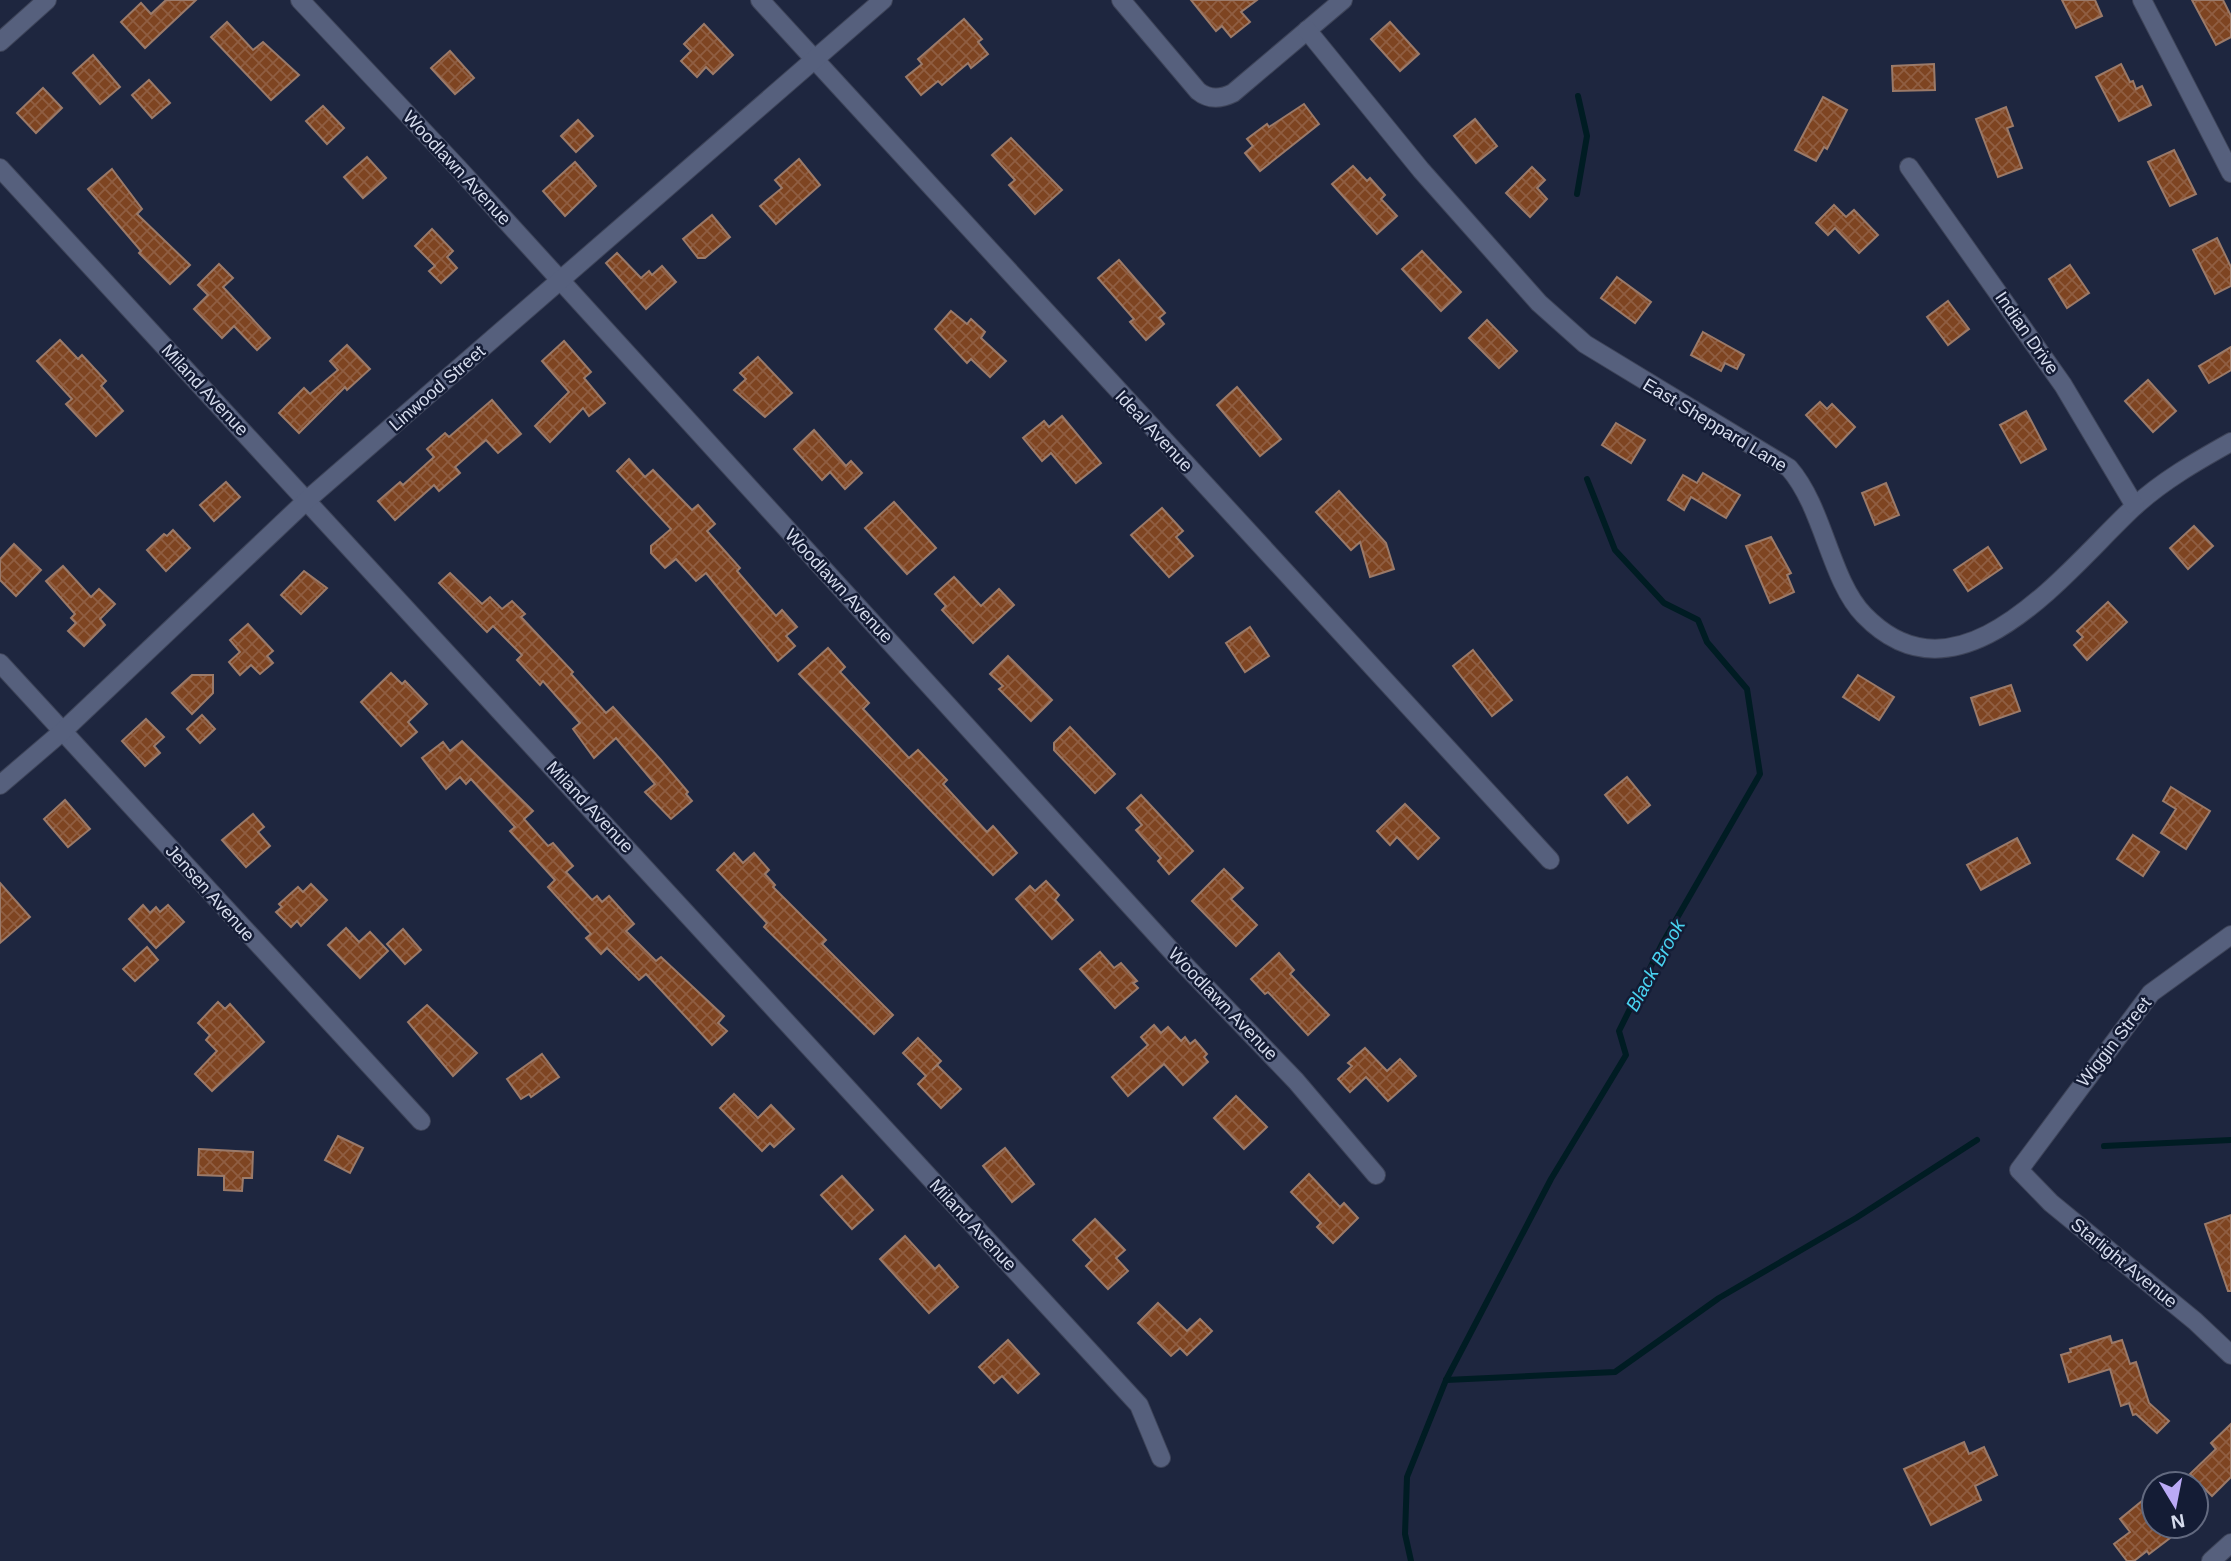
<svg xmlns="http://www.w3.org/2000/svg" width="2231" height="1561" font-family="Arial,sans-serif">
	<style>
		.lines { fill: none; stroke-linecap: round; stroke-linejoin: round }
		.stream { stroke: #001c23; stroke-width: 6 }
		.building { fill: url(#building-cross-hatch); stroke: #9b7a69; stroke-width: 2 }
		.minor-casing { stroke: #3e4459; stroke-width: 20 }
		.minor { stroke: #56607d; stroke-width: 18 }
		.labels { text-anchor: middle; stroke-width: 5; stroke-linejoin: round; paint-order: stroke }
		.street-label { font-size: 18px; fill: #d6dced; stroke: #141c35 }
		.water-label { font-size: 19px; font-style: italic; fill: #49d3f1; stroke: #141c35 }
	</style>
	<defs>
		<pattern id="building-cross-hatch" width="8" height="8" patternUnits="userSpaceOnUse" patternTransform="scale(1.75)"><rect width="8" height="8" fill="#7e4421"/><path d="M0 0l8 8M0 8l8-8" fill="none" stroke="#905e42"/></pattern>
	</defs>
	<rect width="100%" height="100%" fill="#1e263f"/>
	<g class="lines">
		<!-- stream -->
		<g class="stream">
			<polyline points="1577,194 1587,136 1578,96"/>
			<polyline points="2104,1146 2231,1140"/>
			<polyline points="1446,1380 1615,1372 1719,1298 1856,1218 1977,1140"/>
			<polyline points="1411,1561 1405,1534 1407,1477 1446,1380 1551,1179 1626,1055 1619,1031 1662,944 1760,774 1747,689 1707,642 1698,620 1664,603 1615,550 1587,479"/>
		</g>
	</g>
	<!-- building -->
	<g class="building">
		<polygon points="166,0 196,0 145,48 121,22 141,3 151,14"/>
		<polygon points="1191,0 1257,0 1241,12 1250,22 1231,37 1222,26 1216,31"/>
		<polygon points="2062,0 2095,0 2102,16 2076,28"/>
		<polygon points="2192,0 2223,0 2231,16 2231,37 2216,45"/>
		<polygon points="964,19 982,39 978,42 988,54 971,68 968,63 942,85 938,81 921,95 906,77 922,64 918,59"/>
		<polygon points="227,22 253,50 263,42 299,75 271,100 211,37"/>
		<polygon points="1390,22 1419,54 1400,71 1371,39"/>
		<polygon points="704,24 733,55 713,74 706,67 697,77 681,61 691,51 684,44"/>
		<polygon points="450,51 474,78 455,94 431,68"/>
		<polygon points="93,55 120,87 100,104 73,73"/>
		<polygon points="1934,64 1935,90 1893,91 1892,66"/>
		<polygon points="2121,64 2130,82 2133,81 2136,89 2142,86 2151,105 2119,121 2096,77"/>
		<polygon points="149,80 170,103 152,118 132,95"/>
		<polygon points="43,88 62,108 36,133 17,113"/>
		<polygon points="1823,97 1847,110 1827,149 1824,147 1816,161 1795,150"/>
		<polygon points="1304,104 1319,124 1260,171 1245,153 1253,146 1247,139 1267,124 1269,127"/>
		<polygon points="323,106 344,128 327,144 306,121"/>
		<polygon points="2006,107 2013,126 2007,128 2022,168 1998,177 1976,119"/>
		<polygon points="1475,119 1497,146 1476,163 1454,136"/>
		<polygon points="578,120 593,136 576,152 561,136"/>
		<polygon points="1011,138 1062,190 1035,214 1009,185 1015,180 992,155"/>
		<polygon points="2174,150 2196,194 2170,206 2148,162"/>
		<polygon points="367,157 386,178 363,198 344,177"/>
		<polygon points="799,159 820,185 776,224 760,206 782,188 775,180"/>
		<polygon points="575,162 596,186 565,216 543,191"/>
		<polygon points="1353,166 1367,181 1370,178 1385,195 1381,199 1397,216 1377,234 1332,184"/>
		<polygon points="1532,167 1545,180 1537,188 1547,199 1530,217 1506,193"/>
		<polygon points="112,169 142,209 137,214 190,265 170,284 139,253 141,251 88,189"/>
		<polygon points="1834,205 1846,217 1854,210 1878,235 1859,253 1835,228 1828,235 1816,223"/>
		<polygon points="712,215 730,237 705,258 698,258 683,239"/>
		<polygon points="432,229 453,251 447,257 457,268 441,283 429,271 435,266 415,246"/>
		<polygon points="2217,238 2231,267 2231,286 2215,294 2193,250"/>
		<polygon points="1422,251 1461,292 1441,311 1402,269"/>
		<polygon points="617,253 641,278 649,271 652,275 662,266 676,282 646,309 606,263"/>
		<polygon points="1119,260 1165,313 1159,318 1164,324 1146,340 1130,322 1134,319 1098,278"/>
		<polygon points="219,264 233,278 223,287 270,338 257,350 234,326 222,338 194,309 208,295 198,285"/>
		<polygon points="2070,265 2089,293 2067,308 2049,279"/>
		<polygon points="1617,277 1651,302 1635,323 1601,298"/>
		<polygon points="1948,301 1969,329 1948,345 1927,317"/>
		<polygon points="951,311 967,324 971,319 985,332 981,338 1006,361 990,377 971,359 967,363 935,329"/>
		<polygon points="1487,320 1517,351 1499,368 1469,338"/>
		<polygon points="1703,332 1744,355 1737,369 1725,363 1721,371 1691,355"/>
		<polygon points="60,340 78,359 82,355 106,381 101,386 123,411 96,436 66,404 72,399 37,361"/>
		<polygon points="564,341 591,372 584,378 605,403 589,416 583,408 550,442 535,426 569,392 542,361"/>
		<polygon points="347,345 370,369 347,390 345,387 299,433 279,413 304,388 310,394 338,370 330,361"/>
		<polygon points="2231,347 2231,370 2209,383 2199,366"/>
		<polygon points="758,357 792,393 765,417 734,390 746,379 740,373"/>
		<polygon points="2148,380 2176,411 2153,432 2125,401"/>
		<polygon points="1237,387 1281,439 1260,456 1217,405"/>
		<polygon points="492,400 521,434 498,453 486,440 455,467 460,473 439,491 434,485 395,520 378,501 400,482 403,485 434,457 427,449 445,433 449,437"/>
		<polygon points="1820,402 1827,409 1832,404 1855,427 1836,447 1806,415"/>
		<polygon points="2026,411 2046,449 2021,463 2000,425"/>
		<polygon points="1062,416 1101,463 1076,483 1051,453 1042,461 1023,438 1044,421 1049,427"/>
		<polygon points="1616,423 1645,440 1631,463 1602,445"/>
		<polygon points="814,430 846,466 851,461 862,473 845,489 830,472 822,480 794,449"/>
		<polygon points="629,459 645,477 653,470 692,510 698,505 715,524 707,531 740,568 737,571 776,616 782,610 797,627 786,636 795,646 778,661 706,573 696,581 676,559 665,568 651,553 651,546 671,529 617,471"/>
		<polygon points="1703,473 1740,495 1726,518 1691,497 1684,510 1668,500 1683,475 1697,483"/>
		<polygon points="226,482 240,497 214,521 200,505"/>
		<polygon points="1886,483 1899,515 1875,525 1862,493"/>
		<polygon points="1339,491 1386,543 1394,569 1370,577 1360,542 1351,550 1316,512"/>
		<polygon points="894,502 936,548 907,574 865,528"/>
		<polygon points="1162,508 1183,531 1176,537 1193,556 1169,577 1131,535"/>
		<polygon points="2194,526 2213,546 2188,569 2170,548"/>
		<polygon points="173,530 190,548 166,571 147,550 164,534 167,536"/>
		<polygon points="1771,537 1791,573 1787,575 1794,592 1770,603 1746,546"/>
		<polygon points="14,544 41,570 16,596 0,580 0,559"/>
		<polygon points="1988,547 2002,568 1968,591 1954,570"/>
		<polygon points="63,566 91,597 99,589 115,604 100,619 105,625 84,646 68,631 76,623 71,618 75,614 46,581"/>
		<polygon points="304,571 327,588 301,614 281,595"/>
		<polygon points="450,573 482,604 490,597 502,609 512,601 525,614 521,617 573,672 571,674 606,713 613,707 661,760 688,792 686,794 692,801 671,819 645,792 655,784 616,738 594,758 573,729 580,723 543,681 540,685 517,660 522,655 493,626 487,632 439,583"/>
		<polygon points="954,577 981,606 999,589 1014,605 973,643 942,610 946,606 935,594"/>
		<polygon points="2108,602 2127,622 2087,660 2074,645 2083,637 2077,631"/>
		<polygon points="248,624 273,651 267,656 273,663 260,674 251,665 240,675 229,662 240,652 230,640"/>
		<polygon points="1250,627 1269,656 1245,672 1226,643"/>
		<polygon points="828,648 845,667 840,672 869,703 863,709 909,758 918,750 947,780 943,784 987,832 993,826 1017,853 993,875 799,674"/>
		<polygon points="1473,650 1512,700 1492,716 1453,666"/>
		<polygon points="1008,656 1052,700 1031,721 999,689 1003,686 990,674"/>
		<polygon points="391,673 402,684 405,681 427,704 408,722 417,732 401,746 361,702"/>
		<polygon points="192,675 213,675 213,693 192,714 172,693"/>
		<polygon points="1858,675 1894,697 1879,720 1843,697"/>
		<polygon points="2011,685 2020,711 1980,725 1971,698"/>
		<polygon points="202,715 215,729 200,743 187,729"/>
		<polygon points="146,719 164,737 154,746 160,753 145,766 122,741"/>
		<polygon points="1070,727 1115,774 1095,793 1054,750 1054,743"/>
		<polygon points="462,741 533,811 524,819 548,846 553,843 573,866 566,872 592,900 597,896 602,902 609,896 634,924 626,931 656,961 661,957 724,1016 718,1023 727,1031 712,1045 646,974 639,980 607,948 601,954 586,938 591,934 548,887 555,880 510,831 515,827 471,779 466,784 460,777 446,789 422,758 443,742 450,751"/>
		<polygon points="1627,777 1650,805 1628,823 1605,795"/>
		<polygon points="2171,787 2210,811 2186,849 2161,833 2176,809 2163,801"/>
		<polygon points="1141,795 1193,851 1169,874 1158,861 1161,858 1136,830 1142,825 1127,808"/>
		<polygon points="65,800 90,829 68,847 44,819"/>
		<polygon points="1405,804 1439,838 1418,859 1397,837 1390,845 1377,831"/>
		<polygon points="253,814 264,827 258,832 270,846 246,867 222,840"/>
		<polygon points="2133,835 2159,852 2143,876 2117,859"/>
		<polygon points="2017,838 2030,863 1981,890 1967,865"/>
		<polygon points="734,853 743,863 754,853 769,870 765,874 775,885 773,887 826,940 822,944 893,1015 874,1034 764,927 767,923 717,870"/>
		<polygon points="1224,869 1243,888 1231,899 1257,925 1236,946 1192,901"/>
		<polygon points="1046,881 1059,895 1055,900 1073,920 1052,939 1016,899 1030,886 1035,891"/>
		<polygon points="0,883 30,917 0,943"/>
		<polygon points="311,884 327,900 301,926 297,921 291,927 276,912 282,907 279,904 298,887 303,892"/>
		<polygon points="143,905 150,913 156,907 160,912 168,905 184,922 156,948 129,919"/>
		<polygon points="346,928 359,942 370,932 388,951 360,978 328,945"/>
		<polygon points="403,929 421,950 405,964 387,944"/>
		<polygon points="147,947 158,960 135,981 123,969"/>
		<polygon points="1100,952 1114,968 1121,963 1137,981 1133,983 1138,988 1115,1008 1080,969"/>
		<polygon points="1279,953 1294,970 1290,974 1329,1015 1308,1035 1268,992 1265,994 1251,979"/>
		<polygon points="218,1002 225,1009 230,1004 264,1042 212,1091 195,1074 217,1051 206,1040 210,1035 198,1023"/>
		<polygon points="427,1005 477,1053 453,1076 408,1022"/>
		<polygon points="1154,1025 1161,1033 1168,1027 1181,1041 1185,1037 1190,1044 1195,1040 1207,1054 1204,1057 1208,1062 1183,1085 1164,1064 1128,1096 1112,1077 1148,1045 1141,1037"/>
		<polygon points="918,1038 941,1061 932,1070 937,1065 961,1089 941,1108 918,1084 926,1076 903,1053"/>
		<polygon points="1365,1048 1387,1071 1400,1059 1416,1076 1388,1101 1366,1077 1350,1092 1338,1079 1352,1066 1348,1063"/>
		<polygon points="542,1054 559,1077 531,1097 529,1094 521,1099 507,1079"/>
		<polygon points="734,1094 758,1118 771,1105 794,1129 774,1147 770,1143 762,1151 720,1108"/>
		<polygon points="1236,1096 1267,1127 1244,1149 1214,1118"/>
		<polygon points="338,1136 363,1148 350,1173 325,1160"/>
		<polygon points="1005,1148 1034,1184 1012,1202 983,1166"/>
		<polygon points="199,1149 253,1152 252,1178 243,1178 242,1191 224,1190 224,1176 198,1175"/>
		<polygon points="1309,1174 1340,1207 1344,1203 1358,1218 1333,1243 1317,1227 1321,1223 1291,1192"/>
		<polygon points="842,1176 873,1210 852,1229 821,1195"/>
		<polygon points="2231,1215 2231,1291 2228,1291 2205,1224"/>
		<polygon points="1095,1219 1125,1250 1116,1258 1128,1271 1108,1289 1086,1266 1092,1260 1073,1240"/>
		<polygon points="905,1236 935,1269 939,1265 958,1287 929,1313 880,1259"/>
		<polygon points="1158,1303 1187,1331 1200,1319 1212,1331 1187,1355 1180,1348 1171,1356 1138,1323"/>
		<polygon points="2110,1336 2112,1343 2122,1340 2130,1364 2136,1362 2149,1403 2169,1421 2157,1433 2136,1414 2133,1415 2129,1403 2121,1406 2110,1369 2069,1382 2061,1355 2071,1352 2070,1349"/>
		<polygon points="1008,1340 1039,1374 1018,1393 1002,1376 994,1383 979,1367"/>
		<polygon points="2231,1424 2231,1477 2212,1496 2190,1474 2216,1449 2211,1443"/>
		<polygon points="1964,1442 1969,1454 1984,1447 1997,1475 1975,1486 1981,1500 1931,1525 1904,1469"/>
		<polygon points="2142,1501 2154,1517 2154,1526 2161,1526 2170,1538 2149,1554 2147,1551 2134,1561 2127,1561 2114,1544 2130,1532 2120,1519"/>
	</g>
	<g class="lines">
		<defs>
			<g id="minor">
				<polyline points="300,0 458,168 1177,957 1296,1081 1376,1175"/>
				<polyline points="760,0 1550,860"/>
				<path d="M1121 0 1198 91C1209 100 1221 99 1233 93L1343 0"/>
				<polyline points="2142,0 2231,173"/>
				<path d="M1307 30 1421 170 1539 303 1585 344 1789 468C1824 508 1830 580 1864 615 1960 714 2067 569 2134 507 2162 481 2197 461 2231 442"/>
				<polyline points="0,42 47,0"/>
				<polyline points="1909,167 2063,385 2135,506"/>
				<polyline points="0,168 1139,1405 1161,1458"/>
				<polyline points="0,663 421,1121"/>
				<polyline points="0,785 63,731 307,500 883,0"/>
				<polyline points="2231,935 2151,993 2019,1170 2051,1203 2195,1321 2231,1355"/>
				<polyline points="2211,1561 2231,1543"/>
			</g>
		</defs>
		<!-- minor casing -->
		<use href="#minor" class="minor-casing"/>
		<!-- minor -->
		<use href="#minor" class="minor"/>
	</g>
	<g class="labels">
		<!-- street labels -->
		<g class="street-label">
			<text transform="translate(457 168) rotate(47)" y="6">Woodlawn Avenue</text>
			<text transform="translate(2027 333) rotate(55)" y="6">Indian Drive</text>
			<text transform="translate(437 388) rotate(-41)" y="6">Linwood Street</text>
			<text transform="translate(205 390) rotate(47)" y="6">Miland Avenue</text>
			<text transform="translate(1715 425) rotate(31)" y="6">East Sheppard Lane</text>
			<text transform="translate(1154 431) rotate(47)" y="6">Ideal Avenue</text>
			<text transform="translate(839 586) rotate(47)" y="6">Woodlawn Avenue</text>
			<text transform="translate(590 807) rotate(47)" y="6">Miland Avenue</text>
			<text transform="translate(210 893) rotate(48)" y="6">Jensen Avenue</text>
			<text transform="translate(1223 1004) rotate(46)" y="6">Woodlawn Avenue</text>
			<text transform="translate(2114 1042) rotate(-52)" y="6">Wiggin Street</text>
			<text transform="translate(973 1225) rotate(47)" y="6">Miland Avenue</text>
			<text transform="translate(2124 1263) rotate(39)" y="6">Starlight Avenue</text>
		</g>
		<!-- water labels -->
		<g class="water-label">
			<text transform="translate(1655 965) rotate(-61)" y="7">Black Brook</text>
		</g>
	</g>
	<!-- north arrow -->
	<g transform="translate(2175 1505) rotate(170)"><circle r="33" fill="#141c35" stroke="#62697f" stroke-width="2"/>
	<path d="M0-5L12 26L0 18L-12 26Z" fill="#bbaaf6"/>
	<text y="-10" font-size="19" font-weight="bold" text-anchor="middle" fill="#d6dced">N</text>
	</g>
</svg>
